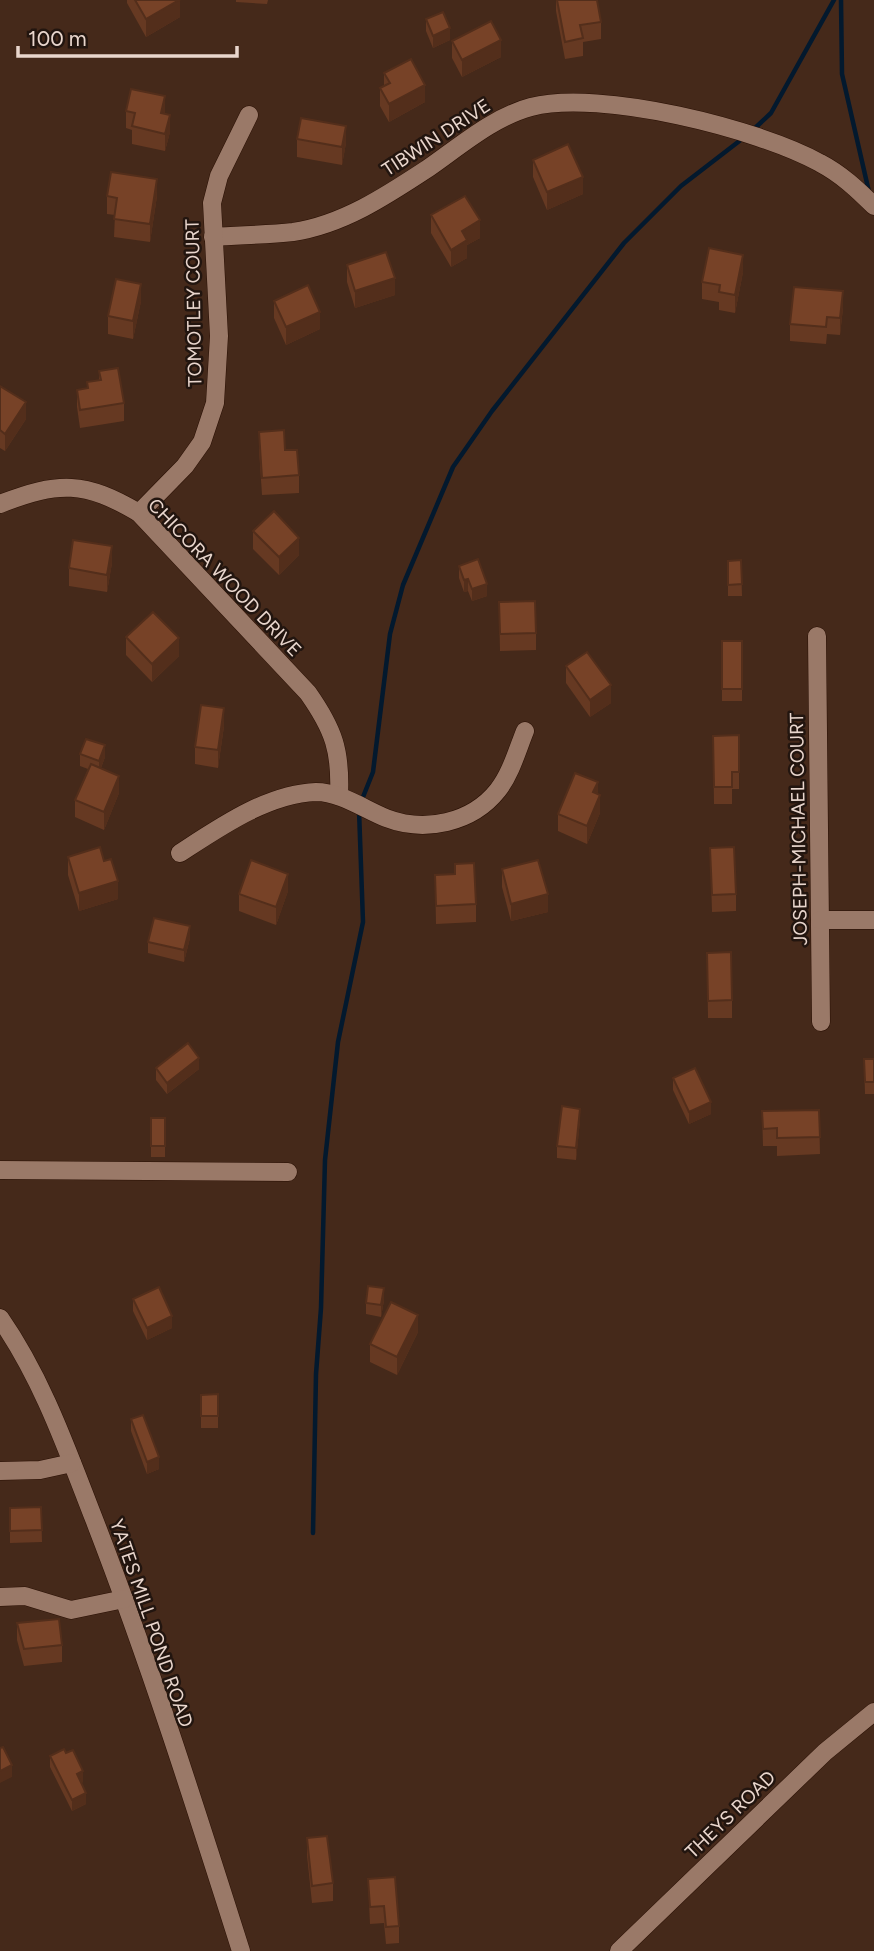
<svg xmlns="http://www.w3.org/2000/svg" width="874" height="1951" font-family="Figtree,sans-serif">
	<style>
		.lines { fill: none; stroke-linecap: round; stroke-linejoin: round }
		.stream { stroke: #03192e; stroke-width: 4.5 }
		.minor-casing { stroke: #2a1004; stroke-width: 19 }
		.minor { stroke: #9a7968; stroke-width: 18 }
		.wall { fill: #663922 }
		.shaded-wall { fill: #532e1b }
		.building { fill: #774227; stroke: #532e1b; stroke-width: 2 }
		.labels { text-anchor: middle; stroke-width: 5; stroke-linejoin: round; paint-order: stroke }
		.street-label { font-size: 19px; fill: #e9d6cd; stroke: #22150f }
	</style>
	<rect width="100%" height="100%" fill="#45291a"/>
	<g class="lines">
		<!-- stream -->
		<g class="stream">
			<polyline points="841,0 842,74 869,192"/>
			<polyline points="754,129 771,113 834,0"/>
			<polyline points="361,802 373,772 390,634 403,585 453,467 492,411 624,243 681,186 742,139"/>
			<polyline points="313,1533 316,1374 321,1308 325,1160 338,1042 363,922 359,810"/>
		</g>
		<defs>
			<g id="minor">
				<path d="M213 237C240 235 267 235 293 232 342 225 386 196 427 169 459 147 493 117 531 107 600 89 759 129 820 163 841 174 857 189 874 206"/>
				<path d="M0 504C59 481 85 481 139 513L308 693C334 730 341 751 339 796"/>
				<polyline points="139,513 185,466 202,442 215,403 219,336 212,203 219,176 249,115"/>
				<polyline points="817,636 821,1022"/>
				<path d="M180 853C220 827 267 794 316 792 340 792 364 809 386 818 425 833 472 823 498 790 511 773 517 751 525 731"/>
				<polyline points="820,920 874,920"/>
				<polyline points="0,1170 288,1172"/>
				<path d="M0 1318C43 1380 67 1450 94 1519 149 1661 195 1806 241 1951"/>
				<polyline points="0,1471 40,1470 72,1463"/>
				<polyline points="0,1597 25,1596 71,1610 124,1599"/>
				<polyline points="619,1951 825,1752 874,1712"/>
			</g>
		</defs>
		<!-- minor casing -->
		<use href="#minor" class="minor-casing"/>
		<!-- minor -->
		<use href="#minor" class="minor"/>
	</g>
	<!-- wall -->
	<g class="wall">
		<polygon points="127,0 180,0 180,17 146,37 127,3"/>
		<polygon points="236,0 268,0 267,4 236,2"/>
		<polygon points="556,0 579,0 601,22 601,39 583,42 583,56 565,59 556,11"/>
		<polygon points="426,19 450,40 433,48 426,31"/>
		<polygon points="452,41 501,57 462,77 452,58"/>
		<polygon points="384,73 425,102 389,122 380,106 380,88 384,86"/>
		<polygon points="126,111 165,114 170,132 165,151 132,144 132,130 126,128"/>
		<polygon points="297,139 346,143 342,165 297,157"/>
		<polygon points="533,160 583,194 547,210 533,177"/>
		<polygon points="107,196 157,196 150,242 114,237 115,215 107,214"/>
		<polygon points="431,215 480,238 467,245 467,258 451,267 431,233"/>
		<polygon points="347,265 395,295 355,308 347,282"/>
		<polygon points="743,272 735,313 719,310 719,302 702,299 702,282"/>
		<polygon points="141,301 133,339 108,334 108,316"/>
		<polygon points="274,301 320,329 286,345 274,318"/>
		<polygon points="843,308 840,335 827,334 826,344 790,341 790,324"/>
		<polygon points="99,371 124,403 124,421 80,428 77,407 77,390 87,388 87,382 99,380"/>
		<polygon points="0,386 26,419 5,451 0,448"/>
		<polygon points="259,432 285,450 299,475 299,493 262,495 259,449"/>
		<polygon points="253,531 299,555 279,575 253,549"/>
		<polygon points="741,560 742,596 728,596 728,561"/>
		<polygon points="112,563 107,592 69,586 69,568"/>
		<polygon points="459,566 487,596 472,601 468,591 464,592 459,578"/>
		<polygon points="499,602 536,633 536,650 500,651"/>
		<polygon points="126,637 179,656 152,682 126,655"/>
		<rect x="722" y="641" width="20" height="60"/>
		<polygon points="566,666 611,703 590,717 566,683"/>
		<polygon points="224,726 218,768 195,764 195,747"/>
		<polygon points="739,735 739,789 732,789 732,804 714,804 713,736"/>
		<polygon points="80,754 105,757 101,768 119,793 104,830 75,817 75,800 88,769 80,766"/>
		<polygon points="598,794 600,813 587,844 558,831 558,814"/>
		<polygon points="710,848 736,894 736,911 712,912"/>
		<polygon points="68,857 118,899 79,911 68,875"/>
		<polygon points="455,864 476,904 476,922 436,924 435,875 455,874"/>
		<polygon points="502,869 548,912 511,921 502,887"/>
		<polygon points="288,891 276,925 239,911 239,894"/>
		<polygon points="190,938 184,962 148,953 148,942"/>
		<polygon points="707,953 732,1000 732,1018 708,1018"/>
		<polygon points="864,1059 874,1059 874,1094 865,1094"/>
		<polygon points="156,1068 199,1069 167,1094 156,1080"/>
		<polygon points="673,1078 711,1114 689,1124 673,1090"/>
		<polygon points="819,1110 820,1154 777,1156 777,1146 763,1146 762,1111"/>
		<rect x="151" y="1118" width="14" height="39"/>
		<polygon points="580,1120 576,1160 557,1158 557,1146"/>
		<polygon points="133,1299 172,1328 147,1340 133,1311"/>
		<polygon points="384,1300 381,1317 366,1314 366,1303"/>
		<polygon points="418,1332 397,1375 370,1362 370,1344"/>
		<polygon points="218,1394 218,1428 201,1428 201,1395"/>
		<polygon points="131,1419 159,1469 147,1474 131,1431"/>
		<polygon points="41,1507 42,1542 10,1543 10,1508"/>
		<polygon points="17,1623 62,1645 62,1662 24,1666 17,1640"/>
		<polygon points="50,1756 83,1782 81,1783 86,1804 72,1811 50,1767"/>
		<polygon points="307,1838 333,1883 333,1901 312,1903 307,1855"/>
		<polygon points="368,1879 399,1926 399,1943 386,1944 384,1923 370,1924"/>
	</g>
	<!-- shaded-wall -->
	<g class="shaded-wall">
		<polygon points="179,0 180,0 180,17 146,37 146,19"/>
		<polygon points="450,28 450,40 433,48 433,36"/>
		<polygon points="501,40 501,57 462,77 462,60"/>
		<polygon points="425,85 425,102 389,122 389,104"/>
		<polygon points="165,96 165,114 161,113"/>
		<polygon points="170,115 170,132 165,151 165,134"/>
		<polygon points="346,126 346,143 342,165 342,147"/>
		<polygon points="583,177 583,194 547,210 547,192"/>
		<polygon points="157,179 157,196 150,242 150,224"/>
		<polygon points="480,220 480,238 467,245 467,258 451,267 451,250 462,231"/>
		<polygon points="743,255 743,272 735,313 735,295"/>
		<polygon points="395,278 395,295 355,308 355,291"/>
		<polygon points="141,284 141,301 133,339 133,321"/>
		<polygon points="843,291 843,308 840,335 840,318"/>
		<polygon points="320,312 320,329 286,345 286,327"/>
		<polygon points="26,402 26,419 5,451 5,434"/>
		<polygon points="299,538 299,555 279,575 279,557"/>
		<polygon points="112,546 112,563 107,592 107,575"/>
		<polygon points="468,579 468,591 464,592 464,580"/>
		<polygon points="487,584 487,596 472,601 472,589"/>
		<polygon points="179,638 179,656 152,682 152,664"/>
		<polygon points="611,685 611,703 590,717 590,700"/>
		<polygon points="224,708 224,726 218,768 218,750"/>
		<polygon points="105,745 105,757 99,773 99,761"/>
		<polygon points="119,776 119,793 104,830 104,812"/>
		<polygon points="598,782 598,800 593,792"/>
		<polygon points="600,795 600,813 587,844 587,826"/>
		<polygon points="288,874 288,891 276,925 276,907"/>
		<polygon points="118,881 118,899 79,911 79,893"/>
		<polygon points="548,894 548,912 511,921 511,904"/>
		<polygon points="190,926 190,938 184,962 184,950"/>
		<polygon points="199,1058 199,1069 167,1094 167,1083"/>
		<polygon points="711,1102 711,1114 689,1124 689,1112"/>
		<polygon points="580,1109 580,1120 576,1160 576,1148"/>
		<polygon points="384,1288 384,1300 381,1317 381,1305"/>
		<polygon points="418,1315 418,1332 397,1375 397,1357"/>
		<polygon points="172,1316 172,1328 147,1340 147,1328"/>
		<polygon points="159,1457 159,1469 147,1474 147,1462"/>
		<polygon points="12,1765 12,1777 0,1783 0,1771"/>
		<polygon points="83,1771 83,1782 77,1786 77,1774"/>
		<polygon points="86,1793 86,1804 72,1811 72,1800"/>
	</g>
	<!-- building -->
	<g class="building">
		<polygon points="135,0 179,0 146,19"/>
		<polygon points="557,0 597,0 601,22 580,25 583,38 565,42"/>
		<polygon points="443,12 450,28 433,36 426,19"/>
		<polygon points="491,21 501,40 462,60 452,41"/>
		<polygon points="411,59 425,85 389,104 380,88 390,83 384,73"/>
		<polygon points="131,89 165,96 161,113 170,115 165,134 132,126 135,113 126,111"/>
		<polygon points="301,118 346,126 342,147 297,139"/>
		<polygon points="568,144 583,177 547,192 533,160"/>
		<polygon points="111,172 157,179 150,224 114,219 117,198 107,196"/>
		<polygon points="465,196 480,220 462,231 467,240 451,250 431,215"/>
		<polygon points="709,248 743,255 735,295 719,292 720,285 702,282"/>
		<polygon points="386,252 395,278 355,291 347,265"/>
		<polygon points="116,279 141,284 133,321 108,316"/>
		<polygon points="308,285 320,312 286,327 274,301"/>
		<polygon points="794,287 843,291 840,318 827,317 826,327 790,324"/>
		<polygon points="118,368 124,403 80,410 77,390 88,388 87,382 101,380 99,371"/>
		<polygon points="0,386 26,402 5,434 0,430"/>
		<polygon points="284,430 285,450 297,450 299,475 262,478 259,432"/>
		<polygon points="274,511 299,538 279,557 253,531"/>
		<polygon points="73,540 112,546 107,575 69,568"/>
		<polygon points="478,559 487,584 472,589 468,579 464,580 459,566"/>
		<polygon points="741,560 742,584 728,585 728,561"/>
		<polygon points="535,601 536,633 500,634 499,602"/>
		<polygon points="153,612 179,638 152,664 126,637"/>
		<rect x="722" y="641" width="20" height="48"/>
		<polygon points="587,652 611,685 590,700 566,666"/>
		<polygon points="201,705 224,708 218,750 195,747"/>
		<polygon points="739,735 739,772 732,772 732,787 714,787 713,736"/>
		<polygon points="86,739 105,745 99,761 80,754"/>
		<polygon points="91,764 119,776 104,812 75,800"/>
		<polygon points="575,773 598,782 593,792 600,795 587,826 558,814"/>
		<polygon points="100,847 104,861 111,859 118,881 79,893 68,857"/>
		<polygon points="734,847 736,894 712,895 710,848"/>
		<polygon points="251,860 288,874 276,907 239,894"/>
		<polygon points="538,860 548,894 511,904 502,869"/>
		<polygon points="474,863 476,904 436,906 435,875 455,874 455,864"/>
		<polygon points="154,918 190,926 184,950 148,942"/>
		<polygon points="731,952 732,1000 708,1001 707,953"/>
		<polygon points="188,1043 199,1058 167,1083 156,1068"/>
		<polygon points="864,1059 874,1059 874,1082 865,1082"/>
		<polygon points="695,1068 711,1102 689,1112 673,1078"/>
		<polygon points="562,1106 580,1109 576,1148 557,1146"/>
		<polygon points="819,1110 820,1137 777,1138 777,1128 763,1129 762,1111"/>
		<rect x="151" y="1118" width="14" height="28"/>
		<polygon points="368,1286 384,1288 381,1305 366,1303"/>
		<polygon points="159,1287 172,1316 147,1328 133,1299"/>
		<polygon points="391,1302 418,1315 397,1357 370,1344"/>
		<polygon points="218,1394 218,1416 201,1416 201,1395"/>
		<polygon points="143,1415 159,1457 147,1462 131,1419"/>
		<polygon points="41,1507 42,1530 10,1531 10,1508"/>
		<polygon points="59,1619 62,1645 24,1649 17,1623"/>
		<polygon points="3,1747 12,1765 0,1771 0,1748"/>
		<polygon points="64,1749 66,1753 73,1750 83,1771 77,1774 86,1793 72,1800 50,1756"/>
		<polygon points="327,1836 333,1883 312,1886 307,1838"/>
		<polygon points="395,1877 399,1926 386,1927 384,1906 370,1907 368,1879"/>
	</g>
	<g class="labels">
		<!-- street labels -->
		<g class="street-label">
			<text transform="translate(436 137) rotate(-33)" y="7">TIBWIN DRIVE</text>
			<text transform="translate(193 303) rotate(-91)" y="7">TOMOTLEY COURT</text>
			<text transform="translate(225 577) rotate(46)" y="7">CHICORA WOOD DRIVE</text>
			<text transform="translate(798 829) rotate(-91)" y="7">JOSEPH-MICHAEL COURT</text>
			<text transform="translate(152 1623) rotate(71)" y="7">YATES MILL POND ROAD</text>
			<text transform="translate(730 1814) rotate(-44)" y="7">THEYS ROAD</text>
		</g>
	</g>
	<!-- scale -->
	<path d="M18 46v10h219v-10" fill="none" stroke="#e9d6cd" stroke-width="3.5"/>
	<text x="28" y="46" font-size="21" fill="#e9d6cd" stroke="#22150f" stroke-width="5" paint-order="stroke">100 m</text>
</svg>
